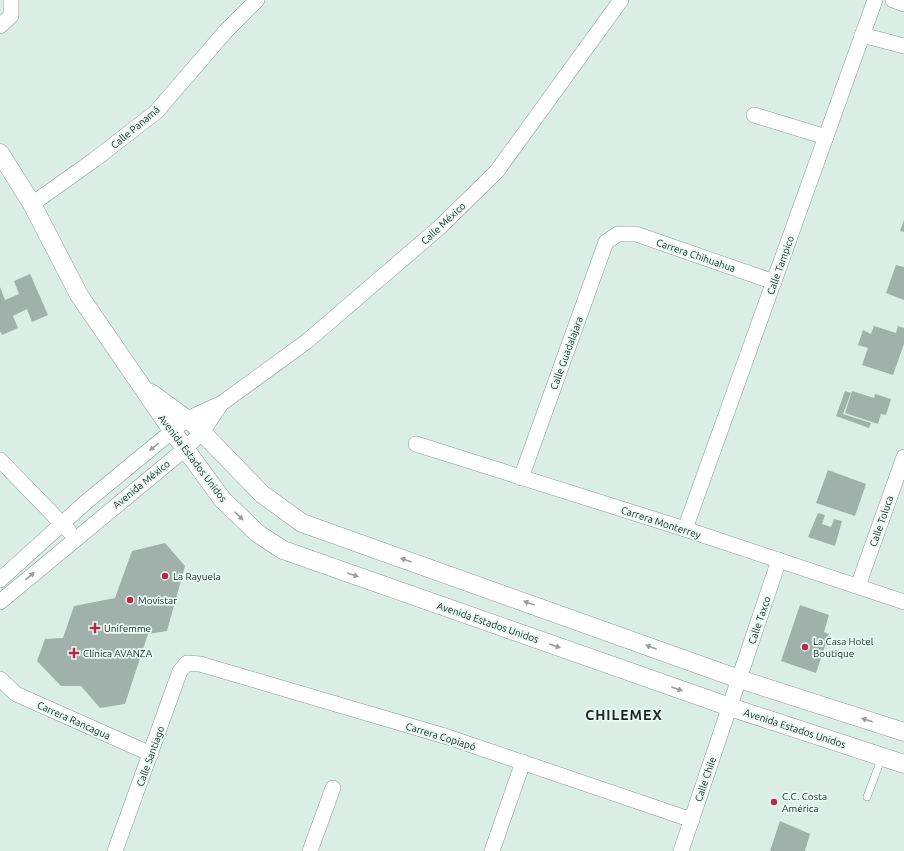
<svg xmlns="http://www.w3.org/2000/svg" width="904" height="851" font-family="Ubuntu,sans-serif">
	<style>
		.building { fill: #9fb1aa }
		.lines { fill: none; stroke-linecap: round; stroke-linejoin: round }
		.service-casing { stroke: #889992; stroke-width: 8 }
		.minor-casing { stroke: #889992; stroke-width: 16 }
		.tertiary-casing { stroke: #889992; stroke-width: 19 }
		.service { stroke: #fff; stroke-width: 7 }
		.minor { stroke: #fff; stroke-width: 15 }
		.tertiary { stroke: #fff; stroke-width: 18 }
		.oneway { fill: #9a9d9c }
		.poi-dot { fill: #b8284c; stroke: #e8fbf3; stroke-width: 1.5 }
		.labels { text-anchor: middle; stroke-width: 3.5; stroke-linejoin: round; paint-order: stroke }
		.street-label { font-size: 10px; fill: #1e2522; stroke: #e8fbf3 }
		.poi-label { font-size: 10px; fill: #1e2522; stroke: #e8fbf3; text-anchor: start }
		.district-label { font-size: 14px; font-weight: bold; letter-spacing: 1px; fill: #1e2522; stroke: #e8fbf3 }
	</style>
	<rect width="100%" height="100%" fill="#dbeee6"/>
	<!-- building -->
	<g class="building">
		<polygon points="904,220 904,232 900,231"/>
		<polygon points="896,265 904,267 904,300 886,293"/>
		<polygon points="30,274 48,315 32,322 27,309 13,316 18,328 2,335 0,331 0,287 5,300 19,294 14,281"/>
		<polygon points="874,326 896,333 898,326 904,328 904,344 893,375 862,365 868,348 858,345 863,330 871,334"/>
		<polygon points="845,391 851,393 843,414 871,423 869,428 836,416"/>
		<polygon points="852,391 874,398 875,394 891,399 886,415 881,414 878,424 845,413"/>
		<polygon points="828,470 866,484 855,516 816,503"/>
		<polygon points="818,513 825,515 822,524 831,527 834,519 842,521 835,546 808,537"/>
		<polygon points="165,543 185,566 167,631 148,634 125,704 100,708 81,686 61,686 37,661 45,639 63,638 74,606 115,598 132,551"/>
		<polygon points="800,605 829,615 824,632 829,634 816,673 781,661"/>
		<polygon points="780,821 810,834 805,851 770,851"/>
	</g>
	<g class="lines">
		<defs>
			<polyline id="service" points="867,797 882,757"/>
			<g id="minor">
				<polyline points="893,0 904,4"/>
				<polyline points="0,26 11,16 11,0"/>
				<polyline points="862,35 904,46"/>
				<polyline points="754,115 826,137"/>
				<polyline points="32,204 94,160 156,112 225,32 257,0"/>
				<polyline points="416,444 685,529 904,602"/>
				<polyline points="0,460 69,531"/>
				<polyline points="521,478 606,242 618,234 636,234 774,282"/>
				<polyline points="685,529 875,0"/>
				<polyline points="0,580 86,502 187,419 222,403 306,342 440,227 497,171 621,0"/>
				<polyline points="858,586 904,457"/>
				<polyline points="0,602 185,449 202,432 221,404"/>
				<polyline points="0,679 16,694 151,754"/>
				<polyline points="115,851 180,671 187,663 200,664 448,737 692,820"/>
				<polyline points="310,851 333,788"/>
				<polyline points="492,851 523,762"/>
				<polyline points="681,851 779,560"/>
			</g>
			<g id="tertiary">
				<polyline points="0,153 32,204 79,295 173,432 222,499 257,533 283,550 730,707 904,764"/>
				<polyline points="151,393 196,426 262,494 302,523 739,679 904,732"/>
			</g>
		</defs>
		<!-- service casing -->
		<use href="#service" class="service-casing"/>
		<!-- minor casing -->
		<use href="#minor" class="minor-casing"/>
		<!-- tertiary casing -->
		<use href="#tertiary" class="tertiary-casing"/>
		<!-- service -->
		<use href="#service" class="service"/>
		<!-- minor -->
		<use href="#minor" class="minor"/>
		<!-- tertiary -->
		<use href="#tertiary" class="tertiary"/>
	</g>
	<!-- one-way arrows -->
	<defs><path id="oneway-solid" d="M-6-.8H1V-3.2L6.5 0L1 3.2V.8H-6Z"/></defs>
	<g class="oneway">
		<use href="#oneway-solid" transform="translate(154 447) rotate(141)"/>
		<use href="#oneway-solid" transform="translate(239 516) rotate(44)"/>
		<use href="#oneway-solid" transform="translate(406 560) rotate(-160)"/>
		<use href="#oneway-solid" transform="translate(353 575) rotate(19)"/>
		<use href="#oneway-solid" transform="translate(30 576) rotate(-40)"/>
		<use href="#oneway-solid" transform="translate(529 603) rotate(-160)"/>
		<use href="#oneway-solid" transform="translate(555 646) rotate(19)"/>
		<use href="#oneway-solid" transform="translate(651 647) rotate(-160)"/>
		<use href="#oneway-solid" transform="translate(677 689) rotate(19)"/>
		<use href="#oneway-solid" transform="translate(867 720) rotate(-162)"/>
	</g>
	<!-- markers -->
	<g class="poi-dot">
		<circle cx="165" cy="576" r="4"/>
		<circle cx="130" cy="600" r="4"/>
		<path d="M93 622h4v4h4v4h-4v4h-4v-4h-4v-4h4z"/>
		<circle cx="805" cy="647" r="4"/>
		<path d="M72 647h4v4h4v4h-4v4h-4v-4h-4v-4h4z"/>
		<circle cx="774" cy="802" r="4"/>
	</g>
	<g class="labels">
		<!-- street labels -->
		<g class="street-label">
			<text transform="translate(135 127) rotate(-40)" y="4">Calle Panamá</text>
			<text transform="translate(443 223) rotate(-43)" y="4">Calle México</text>
			<text transform="translate(696 255) rotate(19)" y="4">Carrera Chihuahua</text>
			<text transform="translate(780 265) rotate(-70)" y="4">Calle Tampico</text>
			<text transform="translate(566 353) rotate(-70)" y="4">Calle Guadalajara</text>
			<text transform="translate(193 458) rotate(53)" y="4">Avenida Estados Unidos</text>
			<text transform="translate(141 484) rotate(-39)" y="4">Avenida México</text>
			<text transform="translate(881 521) rotate(-71)" y="4">Calle Toluca</text>
			<text transform="translate(661 522) rotate(18)" y="4">Carrera Monterrey</text>
			<text transform="translate(759 620) rotate(-71)" y="4">Calle Taxco</text>
			<text transform="translate(488 622) rotate(19)" y="4">Avenida Estados Unidos</text>
			<text transform="translate(74 720) rotate(24)" y="4">Carrera Rancagua</text>
			<text transform="translate(795 728) rotate(18)" y="4">Avenida Estados Unidos</text>
			<text transform="translate(441 736) rotate(17)" y="4">Carrera Copiapó</text>
			<text transform="translate(150 756) rotate(-70)" y="4">Calle Santiago</text>
			<text transform="translate(705 779) rotate(-71)" y="4">Calle Chile</text>
		</g>
		<!-- poi labels -->
		<g class="poi-label">
			<text x="173" y="580">La Rayuela</text>
			<text x="138" y="604">Movistar</text>
			<text x="104" y="632">Unifemme</text>
			<text x="813" y="645">La Casa Hotel<tspan x="813" dy="12">Boutique</tspan></text>
			<text x="83" y="657">Clínica AVANZA</text>
			<text x="782" y="800">C.C. Costa<tspan x="782" dy="12">América</tspan></text>
		</g>
		<!-- district labels -->
		<g class="district-label">
			<text x="624" y="720">CHILEMEX</text>
		</g>
	</g>
</svg>
